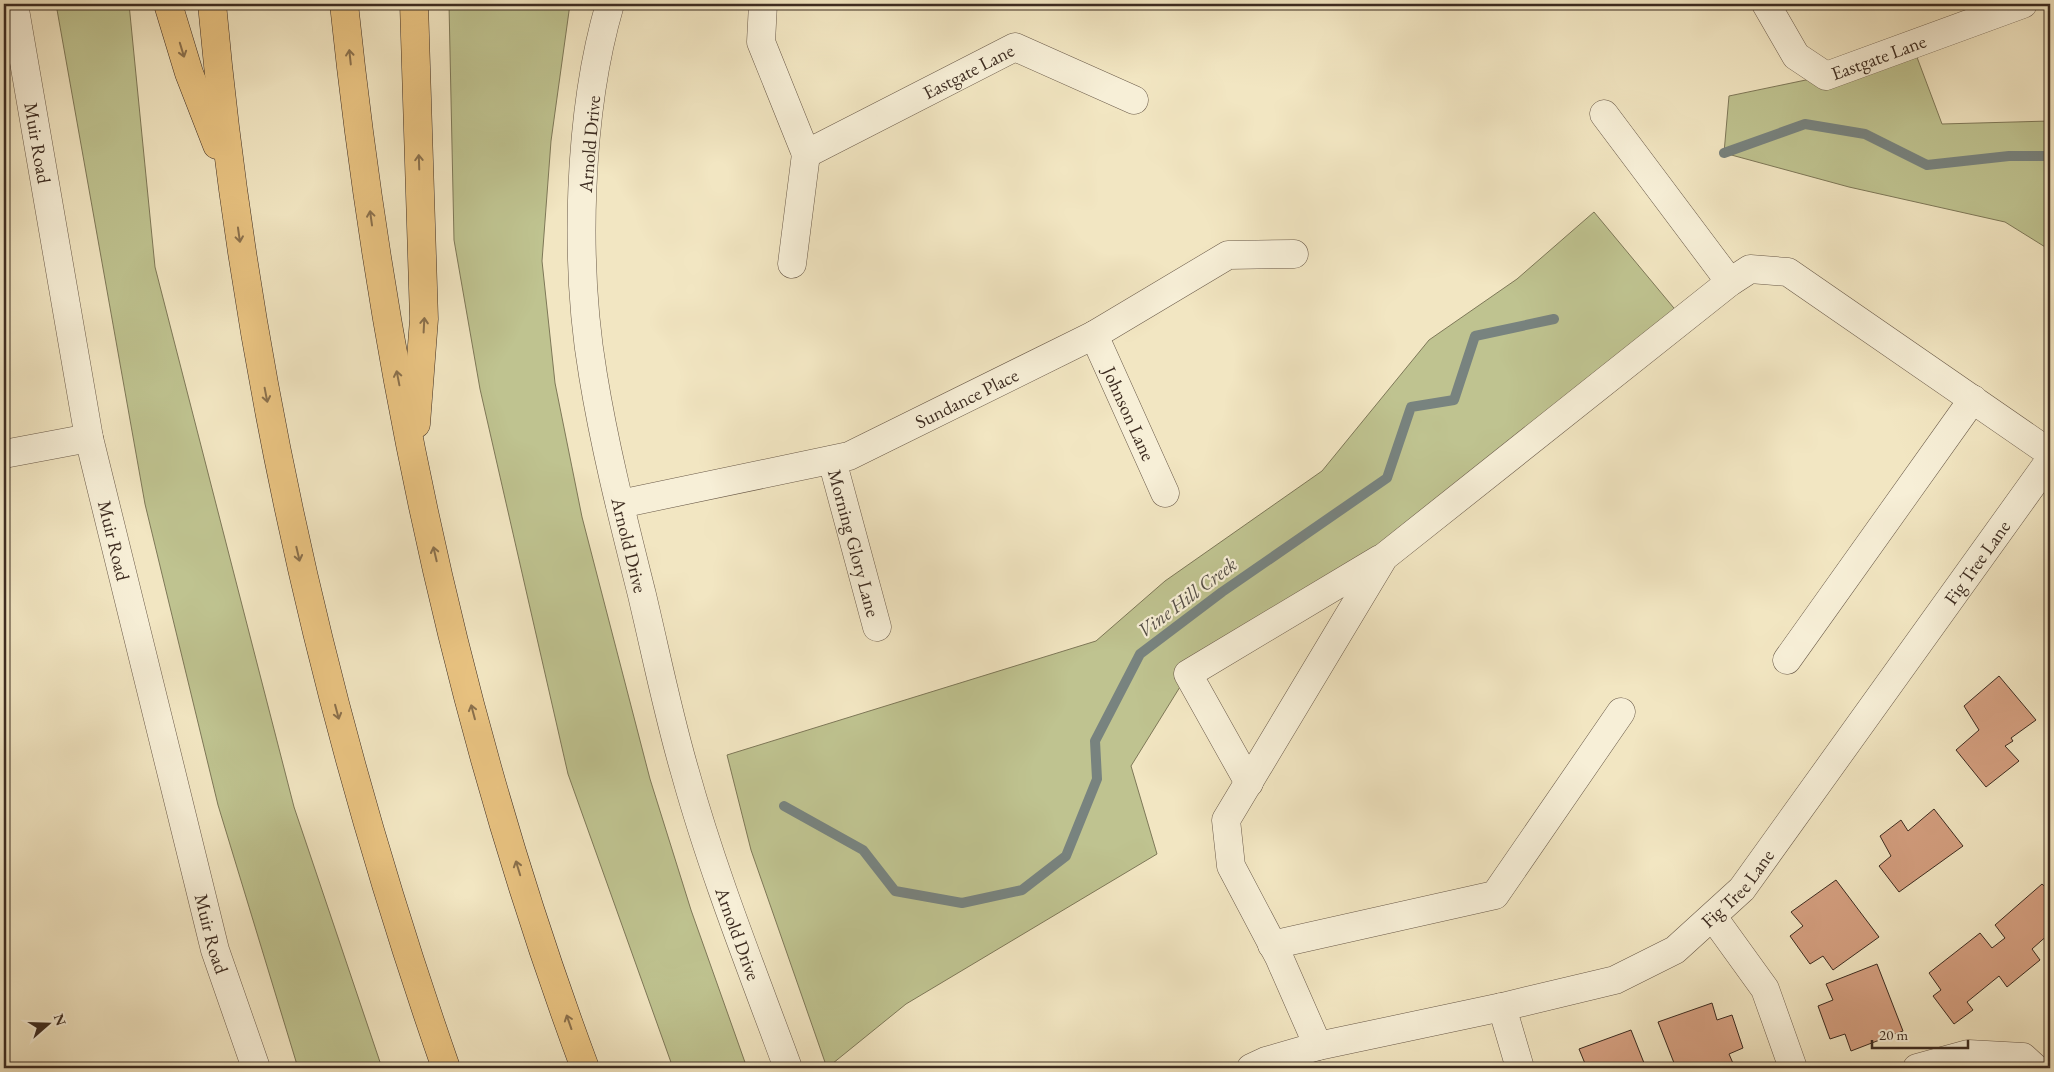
<svg xmlns="http://www.w3.org/2000/svg" width="2054" height="1072" font-family="'EB Garamond',serif">
	<style>
		.green { fill: #bfc390; stroke: #7e7858 }
		.lines { fill: none; stroke-linecap: round; stroke-linejoin: round }
		.stream { stroke: #78837f; stroke-width: 10 }
		.building { fill: #d5a081; stroke: #3d2c21 }
		.minor-casing { stroke: #6a5a49; stroke-width: 29 }
		.highway-casing { stroke: #3d2c21; stroke-width: 29 }
		.minor { stroke: #f7efd7; stroke-width: 28 }
		.highway { stroke: #e9c381; stroke-width: 28 }
		.oneway { stroke: #8a704c }
		.labels { text-anchor: middle; stroke-width: 4.5; stroke-linejoin: round; paint-order: stroke }
		.street-label { font-size: 19px; fill: #3d2c21; stroke: #f7efd7 }
		.water-label { font-size: 20px; font-style: italic; fill: #565048; stroke: #f7efd7 }
	</style>
	<rect width="100%" height="100%" fill="#f2e6c2"/>
	<filter id="stains"><feTurbulence type="fractalNoise" baseFrequency=".004" numOctaves="4"/><feColorMatrix values="0 0 0 0 .2 0 0 0 0 .09 0 0 0 0 .02 0 0 0 .5 -.17"/></filter>
	<radialGradient id="worn" r=".72"><stop offset=".6" stop-color="#630" stop-opacity="0"/><stop offset="1" stop-color="#630" stop-opacity=".3"/></radialGradient>
	<!-- green -->
	<g class="green">
		<polygon points="56,4 129,4 155,267 294,807 382,1068 298,1068 218,805 145,504"/>
		<polygon points="449,4 570,4 551,141 542,261 555,383 582,517 650,779 691,910 747,1068 673,1068 568,774 480,389 454,240"/>
		<polygon points="1912,44 1942,124 2050,121 2050,250 2005,222 1849,187 1724,153 1729,96 1825,76"/>
		<polygon points="1594,212 1683,319 1384,557 1188,674 1131,766 1157,854 906,1004 827,1068 751,850 727,755 1096,641 1165,581 1322,471 1429,340 1517,279"/>
	</g>
	<g class="lines">
		<!-- stream -->
		<g class="stream">
			<polyline points="1724,153 1805,124 1865,134 1927,165 2009,156 2050,156"/>
			<polyline points="784,806 863,850 895,891 962,903 1022,890 1066,856 1097,779 1095,741 1140,654 1222,592 1387,478 1411,407 1454,400 1475,336 1554,319"/>
		</g>
	</g>
	<!-- building -->
	<g class="building">
		<polygon points="1999,676 2036,720 2011,738 2013,741 2005,746 2019,761 1986,787 1956,750 1979,730 1964,706"/>
		<polygon points="1934,809 1963,846 1899,892 1879,866 1891,856 1880,836 1901,820 1908,831"/>
		<polygon points="1836,880 1879,937 1833,970 1823,956 1810,964 1790,936 1803,926 1791,912"/>
		<polygon points="2042,884 2050,891 2050,933 2032,949 2040,960 2007,987 1999,976 1967,1002 1973,1010 1954,1024 1933,996 1941,990 1929,973 1980,933 1992,948 2005,938 1995,925"/>
		<polygon points="1877,964 1903,1031 1851,1051 1845,1034 1830,1039 1818,1006 1833,1000 1826,984"/>
		<polygon points="1712,1003 1717,1020 1732,1015 1743,1048 1729,1054 1735,1068 1676,1068 1658,1022"/>
		<polygon points="1631,1030 1646,1068 1579,1068 1586,1066 1579,1049"/>
	</g>
	<g class="lines">
		<defs>
			<g id="minor">
				<path id="s1" d="M14 4 89 438 215 950 256 1068"/>
				<path id="s2" d="M610 4C578 113 574 263 593 375 605 449 624 523 642 595 656 654 668 714 685 772 713 873 752 970 788 1068"/>
				<path id="s3" d="M763 4 761 42 806 154 1015 47 1134 100"/>
				<path id="s4" d="M1766 4 1796 56 1826 76 2023 4"/>
				<polyline points="1604,114 1730,282"/>
				<polyline points="792,264 806,154"/>
				<path id="s5" d="M1094 335 1165 493"/>
				<polyline points="4,454 89,438"/>
				<path id="s6" d="M832 460 877 627"/>
				<path id="s7" d="M620 504 849 456 1094 335 1228 255 1294 254"/>
				<polyline points="1787,660 1973,399"/>
				<polyline points="1249,783 1188,674 1380,559"/>
				<polyline points="1713,917 1765,989 1793,1068"/>
				<polyline points="1272,945 1495,895 1621,712"/>
				<polyline points="1502,1007 1520,1068"/>
				<polyline points="1318,1046 1279,957 1231,866 1226,820 1384,557 1730,282 1750,269 1788,272 2050,453"/>
				<path id="s8" d="M1251 1068 1266 1061 1318 1046 1502 1007 1615 980 1675 950 1742 889 2050 460"/>
				<polyline points="1917,1068 1968,1054 2023,1057 2035,1068"/>
			</g>
			<g id="highway">
				<polyline points="168,4 189,73 217,145"/>
				<path d="M212 4C245 367 326 724 446 1068"/>
				<path d="M344 4C382 366 458 727 585 1068"/>
				<polyline points="414,4 424,319 416,424"/>
			</g>
		</defs>
		<!-- minor casing -->
		<use href="#minor" class="minor-casing"/>
		<!-- highway casing -->
		<use href="#highway" class="highway-casing"/>
		<!-- minor -->
		<use href="#minor" class="minor"/>
		<!-- highway -->
		<use href="#highway" class="highway"/>
	</g>
	<!-- one-way arrows -->
	<defs><path id="oneway-shaft" d="M-6 0H5M1.5-3L5.5 0L1.5 3" fill="none" stroke-width="1.6" stroke-linecap="round" stroke-linejoin="round" transform="scale(1.25)"/></defs>
	<g class="oneway">
		<use href="#oneway-shaft" transform="translate(182 50) rotate(73)"/>
		<use href="#oneway-shaft" transform="translate(350 57) rotate(-96)"/>
		<use href="#oneway-shaft" transform="translate(419 162) rotate(-92)"/>
		<use href="#oneway-shaft" transform="translate(371 218) rotate(-98)"/>
		<use href="#oneway-shaft" transform="translate(239 235) rotate(82)"/>
		<use href="#oneway-shaft" transform="translate(424 325) rotate(-87)"/>
		<use href="#oneway-shaft" transform="translate(398 378) rotate(-101)"/>
		<use href="#oneway-shaft" transform="translate(266 395) rotate(79)"/>
		<use href="#oneway-shaft" transform="translate(298 554) rotate(77)"/>
		<use href="#oneway-shaft" transform="translate(435 554) rotate(-103)"/>
		<use href="#oneway-shaft" transform="translate(337 712) rotate(75)"/>
		<use href="#oneway-shaft" transform="translate(473 712) rotate(-105)"/>
		<use href="#oneway-shaft" transform="translate(518 868) rotate(-107)"/>
		<use href="#oneway-shaft" transform="translate(569 1022) rotate(-109)"/>
	</g>
	<g class="labels">
		<!-- street labels -->
		<g class="street-label">
			<text dy="7" stroke="none"><textPath href="#s4" startOffset="152">Eastgate Lane</textPath></text>
			<text dy="7" stroke="none"><textPath href="#s3" startOffset="341">Eastgate Lane</textPath></text>
			<text dy="7" stroke="none"><textPath href="#s1" startOffset="141">Muir Road</textPath></text>
			<text transform="translate(589 144) rotate(-85)" y="7">Arnold Drive</text>
			<text dy="7" stroke="none"><textPath href="#s7" startOffset="365">Sundance Place</textPath></text>
			<text dy="7" stroke="none"><textPath href="#s5" startOffset="86">Johnson Lane</textPath></text>
			<text dy="7" stroke="none"><textPath href="#s1" startOffset="546">Muir Road</textPath></text>
			<text dy="7" stroke="none"><textPath href="#s6" startOffset="86">Morning Glory Lane</textPath></text>
			<text dy="7" stroke="none"><textPath href="#s2" startOffset="548">Arnold Drive</textPath></text>
			<text dy="7" stroke="none"><textPath href="#s8" startOffset="935">Fig Tree Lane</textPath></text>
			<text dy="7" stroke="none"><textPath href="#s8" startOffset="530">Fig Tree Lane</textPath></text>
			<text dy="7" stroke="none"><textPath href="#s1" startOffset="951">Muir Road</textPath></text>
			<text dy="7" stroke="none"><textPath href="#s2" startOffset="952">Arnold Drive</textPath></text>
		</g>
		<!-- water labels -->
		<g class="water-label">
			<text transform="translate(1187 597) rotate(-37)" y="7">Vine Hill Creek</text>
		</g>
	</g>
	<!-- margin -->
	<rect width="2054" height="1072" fill="none" stroke="#f2e6c2" stroke-width="20"/>
	<rect x="5" y="5" width="2044" height="1062" fill="none" stroke="#3d2c21" stroke-width="2.5"/>
	<rect x="10" y="10" width="2034" height="1052" fill="none" stroke="#3d2c21"/>
	<!-- north arrow -->
	<g transform="translate(48 1024) rotate(70)" stroke="#f7efd7" stroke-width="4" paint-order="stroke">
	<path d="M0-4L9 19L0 12L-9 19Z" fill="#3d2c21"/>
	<text y="-8" font-size="14" font-weight="bold" text-anchor="middle" fill="#3d2c21">N</text>
	</g>
	<!-- scale -->
	<path d="M1872 1040v8h96v-8" fill="none" stroke="#3d2c21" stroke-width="2.5"/>
	<text x="1879" y="1040" font-size="15" fill="#3d2c21" stroke="#f7efd7" stroke-width="4" paint-order="stroke">20 m</text>
	<rect width="100%" height="100%" filter="url(#stains)"/>
	<rect width="100%" height="100%" fill="url(#worn)"/>
</svg>
